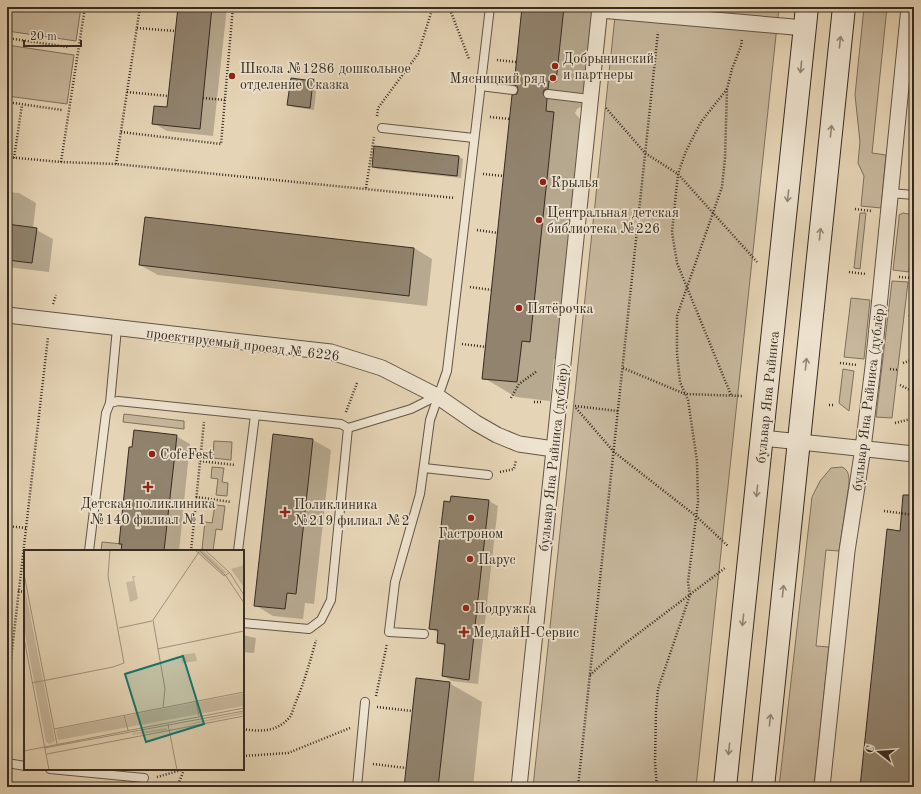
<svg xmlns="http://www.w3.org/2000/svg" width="921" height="794" font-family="'Old Standard TT',serif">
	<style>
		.green { fill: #c7b79c; stroke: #7e715e }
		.shadow { fill: #0003 }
		.building { fill: #91836e; stroke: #362b21 }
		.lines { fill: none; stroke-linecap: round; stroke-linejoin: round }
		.lane-casing { stroke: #625546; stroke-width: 10 }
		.street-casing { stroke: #625546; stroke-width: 17 }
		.secondary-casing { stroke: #362b21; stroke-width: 24 }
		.path { stroke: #362b21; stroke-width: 2.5; stroke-dasharray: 1 2; stroke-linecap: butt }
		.lane { stroke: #eee3cf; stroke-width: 8 }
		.street { stroke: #eee3cf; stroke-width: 15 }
		.secondary { stroke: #eee3cf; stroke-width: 22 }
		.oneway { stroke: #928778 }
		.poi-dot { fill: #8f2418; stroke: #eee3cf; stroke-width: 1.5 }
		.labels { text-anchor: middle; stroke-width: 3.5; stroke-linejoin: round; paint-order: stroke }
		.poi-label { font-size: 14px; fill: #362b21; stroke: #eee3cf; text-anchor: start }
		.street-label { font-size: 14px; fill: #362b21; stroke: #eee3cf }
		.inset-road { fill: none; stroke: #9f907a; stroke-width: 1 }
		.view { fill: #0f766e; fill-opacity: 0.15; stroke: #0f766e; stroke-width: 2 }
		.inset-edge { fill: none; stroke: #362b21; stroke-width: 2 }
	</style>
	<rect width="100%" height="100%" fill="#e5d4b5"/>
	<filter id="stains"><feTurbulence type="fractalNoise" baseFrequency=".005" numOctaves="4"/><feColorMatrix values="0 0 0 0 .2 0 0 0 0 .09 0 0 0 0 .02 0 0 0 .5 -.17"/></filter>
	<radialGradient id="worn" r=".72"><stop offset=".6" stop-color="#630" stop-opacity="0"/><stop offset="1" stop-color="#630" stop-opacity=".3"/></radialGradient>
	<!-- green -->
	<g class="green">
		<polygon points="7,7 81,7 76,41 7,31"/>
		<polygon points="616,7 779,7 696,787 533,787"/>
		<polygon points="864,7 887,7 872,153 886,155 881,208 861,206 864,176 858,163 860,142 855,95"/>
		<polygon points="7,45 74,55 67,104 7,96"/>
		<polygon points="860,213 866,213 860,269 854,268"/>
		<polygon points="903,213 914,215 909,272 893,270 899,219 899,215"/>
		<polygon points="892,281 908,282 892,418 876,417"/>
		<polygon points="851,298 870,300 864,359 844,357"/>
		<polygon points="843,369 854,371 849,411 839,403"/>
		<polygon points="124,414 184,421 184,429 123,422"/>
		<polygon points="214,441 232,442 231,460 213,458"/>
		<polygon points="212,467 224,468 222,482 228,483 227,496 216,495 218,479 211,478"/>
		<path d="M842 467C849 470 849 476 849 484L839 551 826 550 816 646 829 647 814 787H779L812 497 820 481 831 468Z"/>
		<polygon points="215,505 225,506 222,530 216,529 213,551 202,549 205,522 212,523"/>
		<polygon points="102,542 122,544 121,551 101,551"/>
	</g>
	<!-- shadow -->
	<g class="shadow">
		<polygon points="179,7 227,7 213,136 167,131 153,123 168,108"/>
		<polygon points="523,7 599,7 589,100 582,100 581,107 577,109 575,113 580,119 579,127 587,132 562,360 554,359 550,401 516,397 484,378 518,94"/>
		<polygon points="312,82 317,84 314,110 293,107 289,105"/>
		<polygon points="375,147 459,157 463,159 461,178 377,169 373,166"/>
		<polygon points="7,192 19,193 36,203 33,228 53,239 49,272 7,267"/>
		<polygon points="146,218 414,248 432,259 427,306 158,275 140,265"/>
		<polygon points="176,436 190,444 179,551 122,551 123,545 120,543"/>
		<polygon points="313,440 331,450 314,604 305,603 303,619 273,616 255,605"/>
		<polygon points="489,501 498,506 478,684 452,681 443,676 446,647 438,643 439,633 430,628"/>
		<polygon points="914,524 914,787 861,787 901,532"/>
		<polygon points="243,635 256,638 254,653 243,652"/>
		<polygon points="449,683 482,702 473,787 405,787"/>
		<polygon points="223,783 257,786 259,787 223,787"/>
	</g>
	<!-- building -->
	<g class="building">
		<polygon points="178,7 212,7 200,129 152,124 154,106 167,107"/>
		<polygon points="522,7 564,7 556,82 549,81 548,89 544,90 543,94 547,99 546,111 554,112 530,342 522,341 517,382 482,379 512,95 517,94 518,90 517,86 514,85"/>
		<polygon points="291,78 313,81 310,108 287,105"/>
		<polygon points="374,146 459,156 457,176 372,167"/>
		<polygon points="145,217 414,248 409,296 139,265"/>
		<polygon points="7,224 37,228 32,263 7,260"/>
		<polygon points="134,430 177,435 164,551 121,551 122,544 119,544 129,447 132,447"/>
		<polygon points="273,434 313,439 296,594 287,593 285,609 254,606"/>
		<polygon points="903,495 914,495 914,751 910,787 860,787 887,529 900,531"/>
		<polygon points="451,496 489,500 469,680 442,676 445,644 437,643 438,630 429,629 444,501 450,502"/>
		<polygon points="416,678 450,682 438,787 404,787"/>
	</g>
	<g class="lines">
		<defs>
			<g id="lane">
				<polyline points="480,86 513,90"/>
				<polyline points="548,94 590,99"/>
				<polyline points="382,128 474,138"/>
				<polyline points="890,193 914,195"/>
				<polyline points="110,403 117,328"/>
				<polyline points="424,468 488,475"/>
				<polyline points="89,551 106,413 110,403 118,401 341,424 348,428 411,409 437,396"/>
				<polyline points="238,551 255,415"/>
				<polyline points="243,623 309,629 321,620 331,600 348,428"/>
				<polyline points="424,634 389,632 395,582 420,494 430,420 447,371 490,7"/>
				<polyline points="7,763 25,766"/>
				<polyline points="50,769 144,778"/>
				<polyline points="357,787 365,702"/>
			</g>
			<g id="street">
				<polyline points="600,10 805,28"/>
				<polyline points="7,315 331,352 382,368 437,396 476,423 497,435 519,444 554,449"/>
				<polyline points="762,438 914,454"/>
				<polyline points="519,787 600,7"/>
				<polyline points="822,787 847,551 863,448 873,367 909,7"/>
			</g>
			<g id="secondary">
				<polyline points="725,787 807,7"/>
				<polyline points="763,787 844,7"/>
			</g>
		</defs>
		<!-- lane casing -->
		<use href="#lane" class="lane-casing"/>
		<!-- street casing -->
		<use href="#street" class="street-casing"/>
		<!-- secondary casing -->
		<use href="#secondary" class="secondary-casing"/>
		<!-- path -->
		<g class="path">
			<polyline points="449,7 469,59"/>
			<polyline points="137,28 175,31"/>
			<polyline points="7,38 68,47"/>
			<polyline points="497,60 516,62"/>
			<polyline points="727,89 701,122 686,151 678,174 672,232 677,263 731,395"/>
			<polyline points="127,92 168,96"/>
			<polyline points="203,98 225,100"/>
			<polyline points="7,102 62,110"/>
			<polyline points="606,108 645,153 678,174 757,262"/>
			<polyline points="377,116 378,108 418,54 433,7"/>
			<polyline points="490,117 510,119"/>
			<polyline points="121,132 221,144 233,7"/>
			<polyline points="7,157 61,162 116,164 455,198"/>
			<polyline points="14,158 22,105"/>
			<polyline points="61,162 85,7"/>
			<polyline points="116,164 140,7"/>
			<polyline points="483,174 504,176"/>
			<polyline points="366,188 374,137"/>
			<polyline points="855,209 871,211"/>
			<polyline points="477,230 498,233"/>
			<polyline points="849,272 866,274"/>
			<polyline points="899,277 914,278"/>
			<polyline points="470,287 492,290"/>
			<polyline points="53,304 56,295"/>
			<polyline points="909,315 914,319"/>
			<polyline points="462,344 486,347"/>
			<polyline points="840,363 857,365"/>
			<polyline points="903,363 914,359"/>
			<polyline points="623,368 685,394 743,396"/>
			<polyline points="890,369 898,370"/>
			<polyline points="900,385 914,392"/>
			<polyline points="511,398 519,384 537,371"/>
			<polyline points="534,402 542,402"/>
			<polyline points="829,405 835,405"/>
			<polyline points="575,406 618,411"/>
			<polyline points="576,408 614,452 696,516 728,546"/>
			<polyline points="346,412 357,383"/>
			<polyline points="895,423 914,418"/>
			<polyline points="200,461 235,465"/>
			<polyline points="500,472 514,469 516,460"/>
			<polyline points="196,497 231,502"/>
			<polyline points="182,501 196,502"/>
			<polyline points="884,511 914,515"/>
			<polyline points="7,526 26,528"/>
			<polyline points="191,551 204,422"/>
			<polyline points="18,591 25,592"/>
			<polyline points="590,675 623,645 725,568"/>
			<polyline points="7,694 48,337"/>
			<polyline points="376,696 387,644"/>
			<polyline points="377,707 412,711"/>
			<path d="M243 729C259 732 277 732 289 718 292 715 293 709 295 704 304 683 310 662 316 640"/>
			<polyline points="243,756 288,753 350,728"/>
			<polyline points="373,764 406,768"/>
			<polyline points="157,777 185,769"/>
			<polyline points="177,787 184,770"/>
			<polyline points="578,787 658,32"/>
			<polyline points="657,787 655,762 656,711 658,689 690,595 688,582 698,502 697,461 688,400 680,382 677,353 677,316 722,187 725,158 727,89 732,69 741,46 742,39"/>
		</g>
		<!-- lane -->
		<use href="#lane" class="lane"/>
		<!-- street -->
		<use href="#street" class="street"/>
		<!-- secondary -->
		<use href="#secondary" class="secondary"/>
	</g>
	<!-- one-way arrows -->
	<defs><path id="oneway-shaft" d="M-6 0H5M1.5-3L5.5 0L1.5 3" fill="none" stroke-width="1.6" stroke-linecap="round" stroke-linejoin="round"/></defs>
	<g class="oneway">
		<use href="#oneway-shaft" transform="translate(840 42) rotate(-84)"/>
		<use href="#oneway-shaft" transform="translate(801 67) rotate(96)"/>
		<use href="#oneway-shaft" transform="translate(831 131) rotate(-84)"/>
		<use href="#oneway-shaft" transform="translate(788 196) rotate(96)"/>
		<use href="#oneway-shaft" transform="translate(820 234) rotate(-84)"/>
		<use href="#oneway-shaft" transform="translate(806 364) rotate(-84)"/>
		<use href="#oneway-shaft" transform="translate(757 491) rotate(96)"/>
		<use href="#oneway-shaft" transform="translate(783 591) rotate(-84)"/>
		<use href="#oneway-shaft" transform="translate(743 620) rotate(96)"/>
		<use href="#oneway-shaft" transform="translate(770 720) rotate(-84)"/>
		<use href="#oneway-shaft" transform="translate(729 749) rotate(96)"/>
	</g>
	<!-- markers -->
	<g class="poi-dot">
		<circle cx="555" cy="66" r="4"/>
		<circle cx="232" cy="76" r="4"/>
		<circle cx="553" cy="78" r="4"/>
		<circle cx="543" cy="182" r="4"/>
		<circle cx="539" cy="220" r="4"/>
		<circle cx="519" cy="308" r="4"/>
		<circle cx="152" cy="454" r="4"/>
		<path d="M146 481h4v4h4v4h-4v4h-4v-4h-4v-4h4z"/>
		<path d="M283 506h4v4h4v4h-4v4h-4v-4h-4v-4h4z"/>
		<circle cx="471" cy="518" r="4"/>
		<circle cx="470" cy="559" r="4"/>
		<circle cx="466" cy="608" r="4"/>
		<path d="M462 626h4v4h4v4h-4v4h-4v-4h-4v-4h4z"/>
	</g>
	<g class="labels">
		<!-- poi labels -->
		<g class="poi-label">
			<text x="563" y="63">Добрынинский<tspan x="563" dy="16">и партнеры</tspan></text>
			<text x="240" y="73">Школа №1286 дошкольное<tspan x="240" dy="16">отделение Сказка</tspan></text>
			<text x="545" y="83" text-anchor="end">Мясницкий ряд</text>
			<text x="551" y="187">Крылья</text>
			<text x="547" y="217">Центральная детская<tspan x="547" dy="16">библиотека №226</tspan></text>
			<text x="527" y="313">Пятёрочка</text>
			<text x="160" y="459">CofeFest</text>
			<text x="148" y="508" text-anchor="middle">Детская поликлиника<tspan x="148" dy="16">№140 филиал №1</tspan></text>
			<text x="294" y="509">Поликлиника<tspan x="294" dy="16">№219 филиал №2</tspan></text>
			<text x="471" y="538" text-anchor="middle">Гастроном</text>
			<text x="478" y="564">Парус</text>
			<text x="474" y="613">Подружка</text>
			<text x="473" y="637">МедлайН-Сервис</text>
		</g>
		<!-- street labels -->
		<g class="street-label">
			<text transform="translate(243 344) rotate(7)" y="5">проектируемый проезд № 6226</text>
			<text transform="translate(767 397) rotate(-84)" y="5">бульвар Яна Райниса</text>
			<text transform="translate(868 397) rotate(-83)" y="5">бульвар Яна Райниса (дублёр)</text>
			<text transform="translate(553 457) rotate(-84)" y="5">бульвар Яна Райниса (дублёр)</text>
		</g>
	</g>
	<!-- overview -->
	<g transform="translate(24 550)">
		<rect width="220" height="220" fill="#e5d4b5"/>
		<path d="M172 0 180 1 203 23 199 24ZM220 15V35L219 36 207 19ZM108 26H112L110 28 114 49 106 52 102 32 109 31ZM0 34 31 191 25 194 22 192 0 79ZM171 103 173 111 158 113 157 105ZM220 143 219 156 34 190 32 181 34 179ZM220 162V164L159 176 172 172ZM141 178 144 180 108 185 109 183Z" fill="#c7b79c"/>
		<path class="inset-road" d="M171 0 200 26 205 23M175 0 202 26 220 53M181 0 206 23 220 45M0 24 33 194M95 78 128 71M0 88 25 220M133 99 220 81M8 133 89 117 100 113 84 26 86 0M172 151 175 166M139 157 141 139 129 70 175 2M100 165 104 180M144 174 153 220M30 179 220 142M20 198 220 161M0 201 220 158M23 204 220 166"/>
		<path class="view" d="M159 106 180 174 122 192 101 124Z"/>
		<rect width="220" height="220" class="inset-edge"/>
	</g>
	<!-- margin -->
	<rect width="921" height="794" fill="none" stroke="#e5d4b5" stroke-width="24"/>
	<rect x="8" y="8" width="905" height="778" fill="none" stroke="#362b21" stroke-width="2"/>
	<rect x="12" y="12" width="897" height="770" fill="none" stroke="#362b21"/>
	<!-- north arrow -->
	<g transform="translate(879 752) rotate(287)" stroke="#eee3cf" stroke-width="3" paint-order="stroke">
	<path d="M0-3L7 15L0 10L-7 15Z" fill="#362b21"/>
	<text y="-6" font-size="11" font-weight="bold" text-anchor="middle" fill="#362b21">С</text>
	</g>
	<!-- scale -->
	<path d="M24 40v6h57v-6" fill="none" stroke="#362b21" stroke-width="2"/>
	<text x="30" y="40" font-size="12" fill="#362b21" stroke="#eee3cf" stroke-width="3" paint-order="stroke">20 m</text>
	<rect width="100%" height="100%" filter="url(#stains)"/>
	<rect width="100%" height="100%" fill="url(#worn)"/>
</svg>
